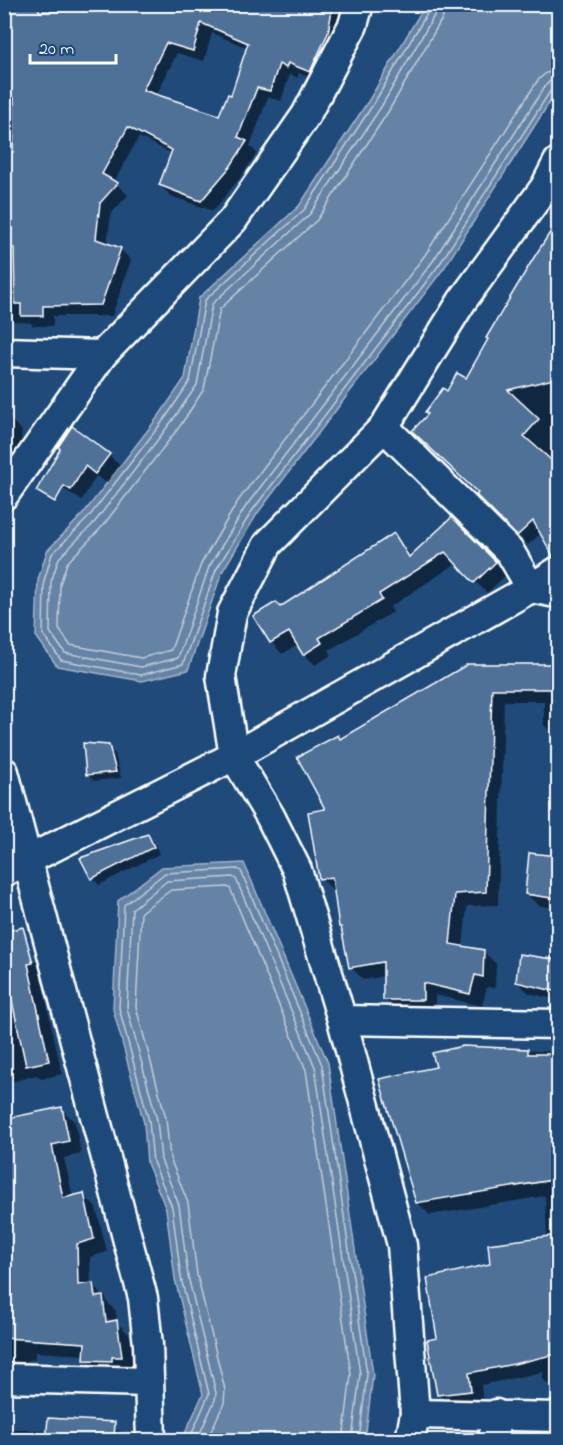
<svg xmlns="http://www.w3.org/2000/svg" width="563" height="1445" font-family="'Indie Flower',sans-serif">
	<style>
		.water { fill: #6583a4; stroke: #a3b5c8; stroke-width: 1.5 }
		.shadow { fill: #0007; fill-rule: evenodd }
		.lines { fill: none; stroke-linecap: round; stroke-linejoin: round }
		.shore { stroke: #c1cddb; stroke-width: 1.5 }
		.building { fill: #507197; stroke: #fff; stroke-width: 1.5; fill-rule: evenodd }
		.minor-casing { stroke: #fff; stroke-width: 33 }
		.minor { stroke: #1f4a7a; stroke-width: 28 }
	</style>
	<rect width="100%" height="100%" fill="#1f4a7a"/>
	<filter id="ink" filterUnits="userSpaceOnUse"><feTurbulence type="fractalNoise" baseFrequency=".0167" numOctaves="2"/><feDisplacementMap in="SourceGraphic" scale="12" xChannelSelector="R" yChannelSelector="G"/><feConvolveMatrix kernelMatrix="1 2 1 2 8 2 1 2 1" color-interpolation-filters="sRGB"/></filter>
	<g filter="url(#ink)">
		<!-- water -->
		<g class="water">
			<polygon points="425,5 558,5 558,89 444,268 257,514 222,572 188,670 142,681 57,666 36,636 38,580 47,551 83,514 161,413 185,378 199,298 299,206 369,100"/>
			<polygon points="244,863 328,1063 373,1374 365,1440 182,1440 203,1394 175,1279 166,1209 147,1163 144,1123 113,1009 118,901 162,867"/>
		</g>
		<!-- shadow -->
		<g class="shadow">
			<path d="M4 4H46L49 8V12H95L266 4H346L321 82 299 73 297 78 290 74 281 101 268 97 250 146 257 153 240 178 213 211 171 196 160 185 173 154 139 137 114 182 128 195 111 214 107 245 120 249 131 260 112 316H53V326H33L31 323 4 320V153H15V108H4ZM212 33 248 48 232 97 220 117 156 96 177 53 204 61Z"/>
			<polygon points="558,222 558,549 556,550 541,533 528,545 478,495 480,493 447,393 466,380 534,259"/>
			<polygon points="4,416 7,416 22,431 18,471 4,475"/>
			<polygon points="109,455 120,466 107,483 96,476 82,500 58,486 47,475"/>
			<polygon points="452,520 507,574 487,593 457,563 390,607 393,612 329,650 332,655 315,665 304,654 298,645 282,654 271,642 280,608 394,535 412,557"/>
			<polygon points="553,655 558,655 558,738 544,725 544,701 504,701 498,905 467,906 463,948 483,951 496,964 495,988 487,987 482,1006 435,995 435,1012 397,1012 385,999 385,976 363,980 351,967 336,890 334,891 321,878 327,810 341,740 553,665"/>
			<polygon points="551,741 558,743 558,1000 529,993 517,982 549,960 556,909 538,905 526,894 530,855 558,857 556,810 554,808"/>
			<polygon points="108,748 115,754 121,778 94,781 87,774"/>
			<polygon points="4,828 18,860 4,867"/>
			<polygon points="148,836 154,842 159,854 99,885 93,878 82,859"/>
			<polygon points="24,951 38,964 62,1074 41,1079 37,1075 4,1084 4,956"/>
			<polygon points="464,1047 558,1052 558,1392 555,1392 543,1379 543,1372 481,1385 483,1403 451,1407 439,1394 439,1339 492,1265 547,1236 545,1196 430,1215 418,1203 437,1068"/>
			<polygon points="61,1109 75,1122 81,1154 64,1158 73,1197 83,1194 96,1208 107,1252 90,1257 91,1285 106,1298 107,1302 116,1311 117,1323 130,1335 135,1370 99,1373 86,1360 86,1355 35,1352 35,1359 4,1366 4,1120"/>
			<polygon points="83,1426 120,1431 129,1440 4,1440 5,1428 48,1431"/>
		</g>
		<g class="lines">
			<!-- shore -->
			<g class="shore">
				<polyline points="429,4 429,10 374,103 304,210 205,300 190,381 166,417 88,518 52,554 44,581 43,634 61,660 141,675 183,664 216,570 252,511 439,265 551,90 558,87"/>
				<polyline points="437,4 435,14 381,107 310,214 212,304 197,385 172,421 94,523 59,558 51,582 50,632 65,653 141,667 178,658 209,567 246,506 433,261 545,86 550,81 558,80"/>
				<polyline points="446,4 443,17 388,112 317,220 220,309 204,389 180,426 101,528 67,563 60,584 59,629 70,645 141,658 171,650 201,564 238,501 425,255 538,80 546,73 558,71"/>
				<polyline points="189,1440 209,1394 181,1278 172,1207 153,1162 149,1121 119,1008 124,905 165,873 238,869 241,871 322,1065 367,1374 359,1440"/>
				<polyline points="197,1440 215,1400 216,1393 188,1276 179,1205 161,1160 157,1120 127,1008 132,909 167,881 233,877 236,879 315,1067 360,1374 352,1440"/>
				<polyline points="207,1440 224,1403 225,1390 197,1275 188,1203 170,1158 166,1118 136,1007 141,912 171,890 227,887 230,888 306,1070 351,1374 343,1440"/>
			</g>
		</g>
		<!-- building -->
		<g class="building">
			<path d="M4 4H39V11H94L93 4H333L328 33 310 72 288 63 286 68 279 64 270 91 257 88 238 137 247 141 230 167 201 201 159 185 172 150 128 127 102 174 118 183 100 203 96 239 121 248 101 305 43 306V316H21V304H15L14 248 4 246V152H13L14 125V98H4ZM201 23 248 43 231 95 228 94 219 115 143 90 166 43 193 51Z"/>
			<polygon points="558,220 558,378 508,390 539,419 524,436 558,466 558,555 553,556 533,521 517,536 476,495 478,493 412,431 428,414 425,412 443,388 447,391 457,373 466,378 488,339 486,338 533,259"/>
			<polygon points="72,426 110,454 95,474 85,466 71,490 64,486 55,502 36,491 60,449 58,447"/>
			<polygon points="452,517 496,562 474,583 445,552 379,594 382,600 319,638 322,643 303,655 289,632 270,643 253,616 276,602 280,607 394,533 409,557"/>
			<polygon points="468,664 558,664 558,689 492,689 486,892 455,894 450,944 484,950 483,977 475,975 470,994 423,983 423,1000 383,1000 383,962 349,968 341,927 339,927 332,877 319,879 308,812 325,809 297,757 338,735 340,739"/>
			<polygon points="83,743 109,745 116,772 86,775"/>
			<polygon points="148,834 154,847 91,879 80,858"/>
			<polygon points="529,853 558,856 558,899 525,894"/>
			<polygon points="23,927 33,963 28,964 49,1061 26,1066 12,1001 4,1003 4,932"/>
			<polygon points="519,954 558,960 558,992 516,982"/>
			<polygon points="463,1046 528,1049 528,1054 558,1054 558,1179 416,1203 379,1079 436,1067 432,1053"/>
			<polygon points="62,1107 69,1141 52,1145 63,1198 84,1193 94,1239 77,1244 78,1285 93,1283 95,1297 103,1296 106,1322 117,1320 122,1357 112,1357 112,1361 84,1360 85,1343 4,1338 4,1119"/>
			<polygon points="558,1235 558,1351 556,1351 556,1354 514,1364 469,1373 471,1391 437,1395 427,1340 437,1338 427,1278 490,1264 488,1244"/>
			<polygon points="48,1418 115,1422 114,1440 46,1440"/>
		</g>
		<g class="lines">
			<defs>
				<g id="minor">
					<polyline points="4,352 102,355"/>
					<polyline points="384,427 510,552 531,588 551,592"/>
					<polyline points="4,495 102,355 233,220 306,115 353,25 359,4"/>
					<polyline points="4,772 143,1298 148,1345 151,1440"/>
					<polyline points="4,872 234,756 531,588 558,571"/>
					<polyline points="342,1020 558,1024"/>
					<polyline points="4,1378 148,1382"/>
					<polyline points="415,1414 558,1417"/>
					<polyline points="410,1440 415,1414 402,1245 342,1020 297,870 270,816 234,756 221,676 232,613 268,544 384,427 462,301 545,187 558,162"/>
					<polyline points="493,1440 496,1414"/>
				</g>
			</defs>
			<!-- minor casing -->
			<use href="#minor" class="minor-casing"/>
			<!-- minor -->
			<use href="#minor" class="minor"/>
		</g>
	</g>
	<!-- margin -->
	<rect width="563" height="1445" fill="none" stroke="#1f4a7a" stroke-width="24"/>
	<rect x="12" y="12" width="539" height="1421" fill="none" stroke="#fff" stroke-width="2" filter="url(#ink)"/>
	<!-- scale -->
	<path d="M30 54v9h86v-9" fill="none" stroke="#ffffff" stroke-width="3"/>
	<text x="39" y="54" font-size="18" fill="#ffffff" stroke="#1f4a7a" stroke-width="4.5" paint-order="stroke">20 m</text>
</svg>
